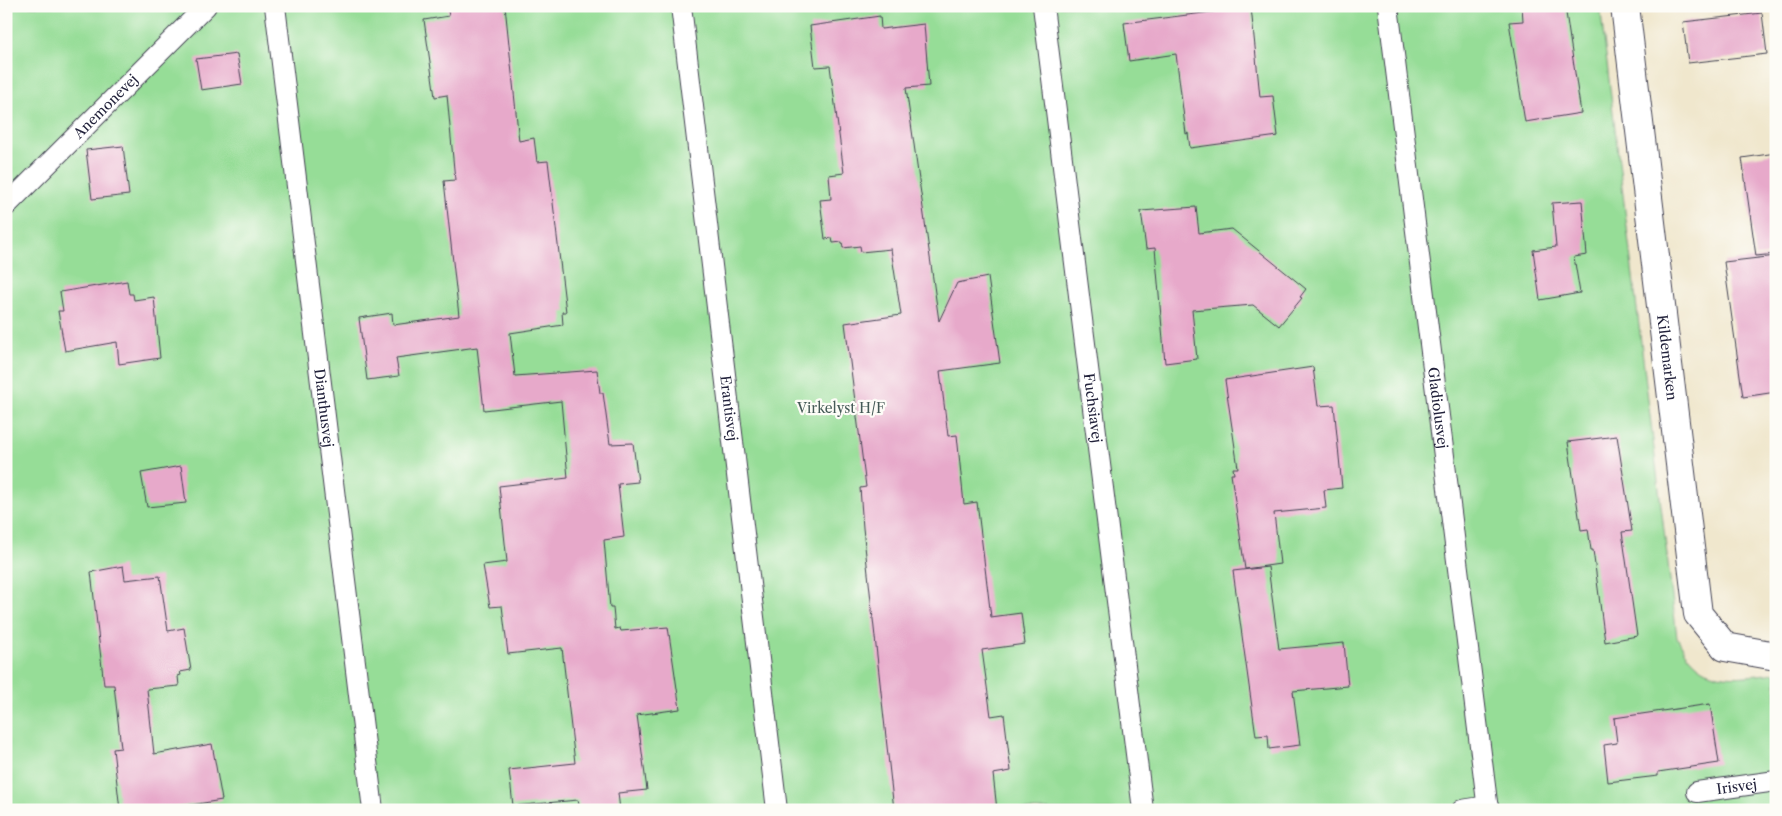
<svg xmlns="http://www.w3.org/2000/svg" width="1782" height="816" font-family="'Libre Caslon Text',serif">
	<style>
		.green { fill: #96dd97; stroke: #5c8069 }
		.building { fill: #e7a9ca }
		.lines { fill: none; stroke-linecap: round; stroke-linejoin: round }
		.lane-casing { stroke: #414051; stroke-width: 22 }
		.street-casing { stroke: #414051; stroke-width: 30 }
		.lane { stroke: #fff; stroke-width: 20 }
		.street { stroke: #fff; stroke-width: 28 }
		.labels { text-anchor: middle; stroke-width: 4.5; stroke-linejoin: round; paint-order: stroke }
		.street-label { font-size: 14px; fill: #22223b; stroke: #fdfcf7 }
		.park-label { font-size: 14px; fill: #455a57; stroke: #fdfcf7 }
	</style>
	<rect width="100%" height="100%" fill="#fdfcf7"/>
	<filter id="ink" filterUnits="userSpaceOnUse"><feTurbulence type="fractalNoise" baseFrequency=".02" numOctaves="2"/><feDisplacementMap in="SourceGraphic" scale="10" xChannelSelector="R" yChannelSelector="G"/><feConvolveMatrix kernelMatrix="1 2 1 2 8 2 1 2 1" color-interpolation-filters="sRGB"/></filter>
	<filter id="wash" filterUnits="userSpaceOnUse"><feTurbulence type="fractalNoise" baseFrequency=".0096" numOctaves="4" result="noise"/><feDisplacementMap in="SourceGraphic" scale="20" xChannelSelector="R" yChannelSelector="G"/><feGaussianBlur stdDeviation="1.12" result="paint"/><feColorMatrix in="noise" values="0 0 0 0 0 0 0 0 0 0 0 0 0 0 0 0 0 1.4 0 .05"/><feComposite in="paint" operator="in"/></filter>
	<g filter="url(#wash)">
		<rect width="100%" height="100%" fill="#f0e7cd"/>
		<!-- green -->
		<path class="green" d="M13 6H1600L1677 637C1701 685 1729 678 1776 673V810H6V14Z"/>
		<g id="blocks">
			<!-- building -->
			<g class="building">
				<polygon points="447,6 505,6 519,141 534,138 537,162 548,161 566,312 562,312 563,325 510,333 515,376 597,370 600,393 603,393 610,444 633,443 638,482 618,484 624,537 604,540 610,608 613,608 615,629 620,628 621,631 668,627 680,709 637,715 647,790 618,793 620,810 580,810 578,800 513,806 509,770 575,763 562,648 508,654 502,606 490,607 483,565 507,562 499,486 568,478 561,401 484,410 477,347 396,358 399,376 367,380 359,318 392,313 393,325 459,316 444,181 455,180 447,95 435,97 424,20 449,16"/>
				<polygon points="1522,6 1565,6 1581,113 1525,122 1509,22 1523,21"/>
				<polygon points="1251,7 1260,97 1273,96 1278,136 1190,148 1188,133 1186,134 1176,54 1129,61 1124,23"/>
				<polygon points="1762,13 1767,54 1688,63 1683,22"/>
				<polygon points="880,16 881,29 924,24 929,86 906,88 939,321 957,283 988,277 1000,363 940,371 948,436 957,435 964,504 977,502 991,617 1021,613 1025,644 982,650 991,716 1004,714 1011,771 993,774 997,810 894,810 863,528 860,488 866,487 845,323 901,315 891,249 861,252 860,246 843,248 842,242 833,243 832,238 825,239 820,200 831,199 829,175 844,173 830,66 815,67 810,26"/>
				<polygon points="237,54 242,84 201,90 196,59"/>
				<polygon points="123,146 129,195 92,199 86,150"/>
				<polygon points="1776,153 1776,254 1756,256 1742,158"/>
				<polygon points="1582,201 1587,255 1574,257 1580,293 1540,300 1533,250 1556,247 1552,203"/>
				<polygon points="1196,207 1199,233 1232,229 1306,289 1300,297 1302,298 1279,326 1253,305 1192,310 1197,359 1165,363 1155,248 1146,249 1141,211"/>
				<polygon points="1776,256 1776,392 1743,397 1724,262"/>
				<polygon points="127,281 129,294 133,294 134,300 154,297 160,358 119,364 117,342 65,351 58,311 63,311 60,292"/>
				<polygon points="1313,367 1318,406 1334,405 1342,488 1324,490 1326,508 1274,513 1280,564 1245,569 1231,474 1234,474 1233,468 1238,468 1225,380"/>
				<polygon points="1617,436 1632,531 1622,532 1637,636 1605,642 1593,550 1591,550 1588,529 1581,530 1568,442"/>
				<polygon points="181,466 186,503 147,507 141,473"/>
				<polygon points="123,566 125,580 160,576 168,631 184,628 191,670 180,672 181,675 178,676 179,686 147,689 154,754 212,744 222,800 160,810 120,810 113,749 121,748 114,685 104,685 91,572"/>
				<polygon points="1268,567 1279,649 1344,643 1348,686 1293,691 1300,745 1269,749 1268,735 1256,736 1233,571"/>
				<polygon points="1710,704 1719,763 1658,772 1658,776 1608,782 1604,745 1617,743 1614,718"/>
			</g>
		</g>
	</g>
	<g filter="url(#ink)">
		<use href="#blocks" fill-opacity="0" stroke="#414051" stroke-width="1"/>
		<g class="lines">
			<defs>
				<g id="lane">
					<path id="s1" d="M275 6 373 810"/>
					<path id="s2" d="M681 6 777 810"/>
					<path id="s3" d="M1043 6 1143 810"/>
					<path id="s4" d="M1388 6 1488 810"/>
					<path id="s5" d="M6 206 206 6"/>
					<path id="s6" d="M1697 792 1776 781"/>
					<polyline points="1462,810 1488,806"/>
				</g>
				<g id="street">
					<path id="s7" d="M1625 6 1698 614 1725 647 1776 656"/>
				</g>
			</defs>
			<!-- lane casing -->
			<use href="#lane" class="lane-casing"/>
			<!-- street casing -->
			<use href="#street" class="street-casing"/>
			<!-- lane -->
			<use href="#lane" class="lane"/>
			<!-- street -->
			<use href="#street" class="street"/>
		</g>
	</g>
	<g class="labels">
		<!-- street labels -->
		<g class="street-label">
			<text dy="5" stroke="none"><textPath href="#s5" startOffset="141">Anemonevej</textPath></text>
			<text dy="5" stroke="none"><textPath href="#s7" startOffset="354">Kildemarken</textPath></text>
			<text dy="5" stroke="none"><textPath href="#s1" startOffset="405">Dianthusvej</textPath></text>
			<text dy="5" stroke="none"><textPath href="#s2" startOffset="405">Erantisvej</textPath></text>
			<text dy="5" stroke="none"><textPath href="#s3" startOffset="405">Fuchsiavej</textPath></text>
			<text dy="5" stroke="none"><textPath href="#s4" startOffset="405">Gladiolusvej</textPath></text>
			<text dy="5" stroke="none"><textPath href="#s6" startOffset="40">Irisvej</textPath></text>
		</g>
		<!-- park labels -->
		<g class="park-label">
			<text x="841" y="413">Virkelyst H/F</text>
		</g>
	</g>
	<!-- margin -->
	<rect width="1782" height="816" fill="none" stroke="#fdfcf7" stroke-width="25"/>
</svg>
